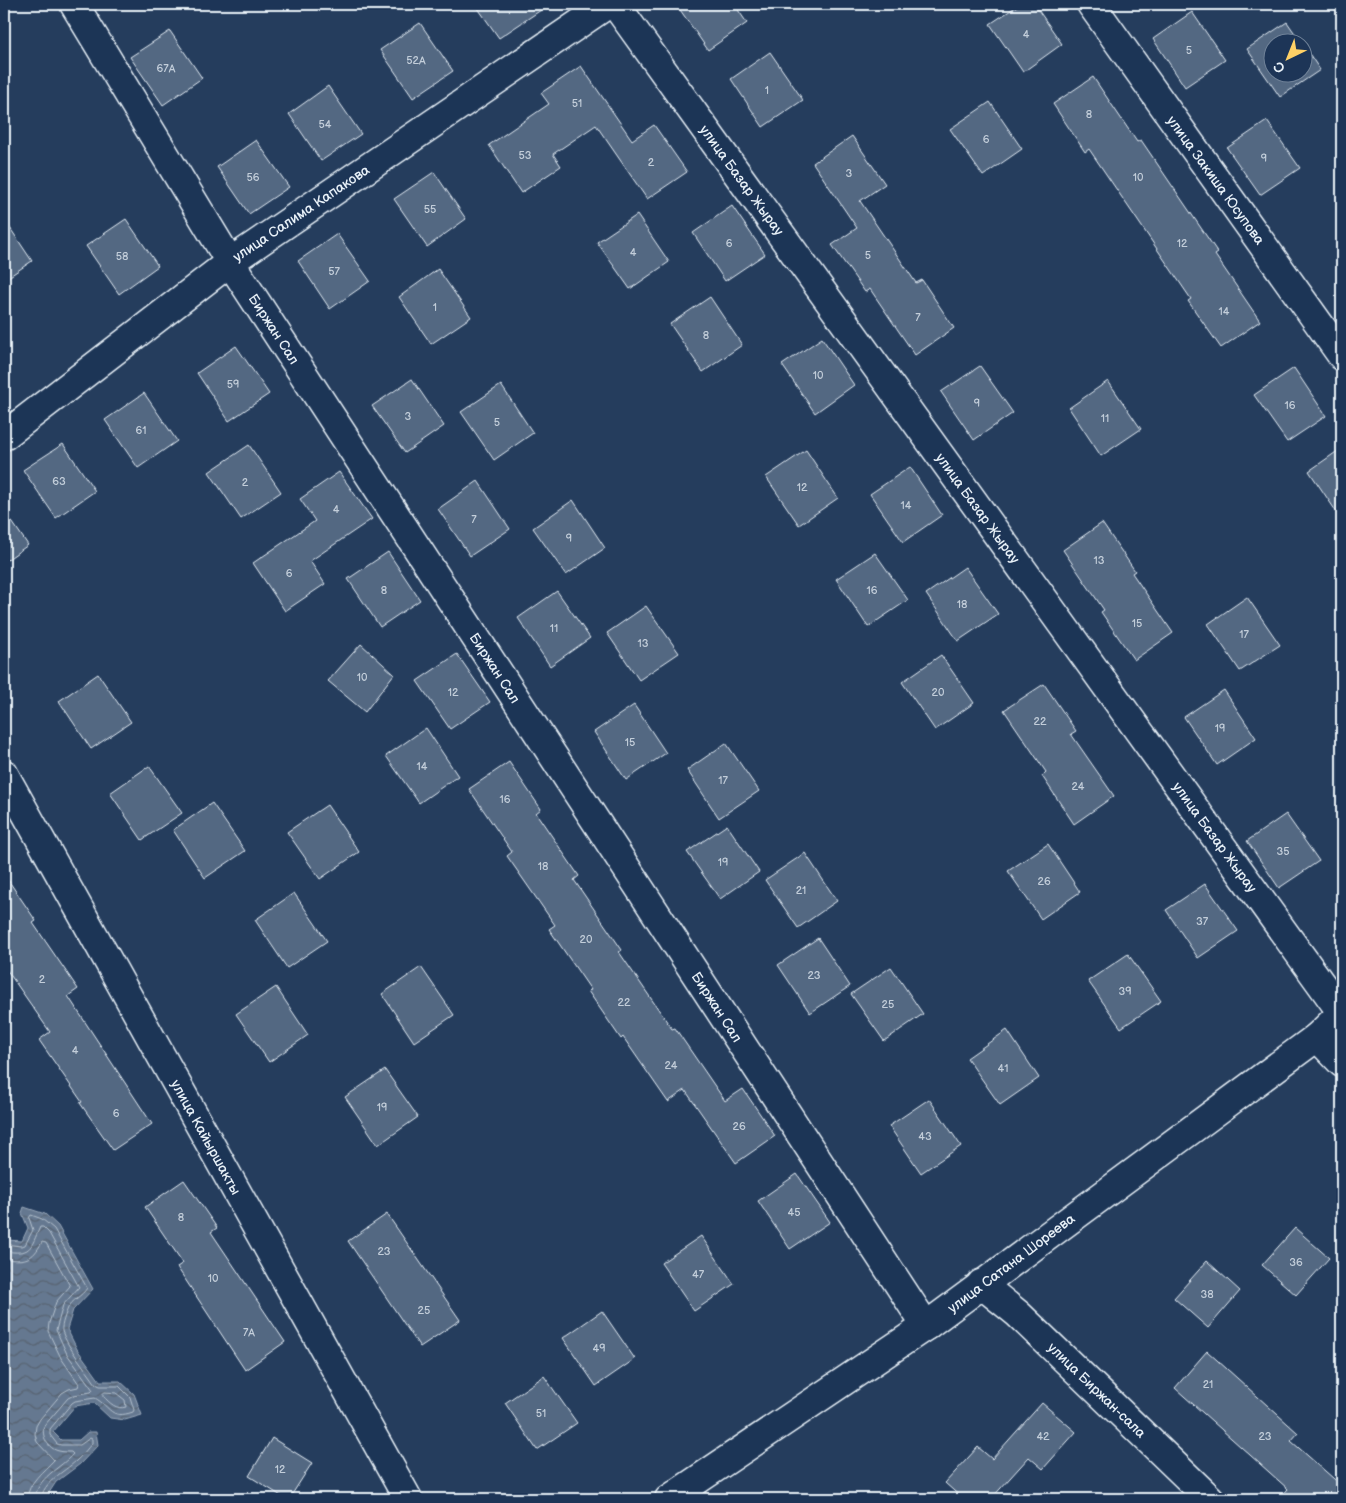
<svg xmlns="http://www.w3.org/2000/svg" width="1346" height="1503" font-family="'Balsamiq Sans',sans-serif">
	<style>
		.water { fill: url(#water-waves); stroke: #99a8ba }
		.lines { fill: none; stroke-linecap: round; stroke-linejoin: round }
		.shore { stroke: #b4c1ce; stroke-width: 1 }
		.building { fill: #536782; stroke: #e8f1f8 }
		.minor-casing { stroke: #e8f1f8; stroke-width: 31 }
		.minor { stroke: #1d3557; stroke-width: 28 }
		.labels { text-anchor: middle; stroke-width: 4; stroke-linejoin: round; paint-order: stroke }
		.number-label { font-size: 11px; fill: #c3ceda }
		.street-label { font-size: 14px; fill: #e8f1f8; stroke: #1d3557 }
	</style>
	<defs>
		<pattern id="water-waves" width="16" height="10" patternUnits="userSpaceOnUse" patternTransform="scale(1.25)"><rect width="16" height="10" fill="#657890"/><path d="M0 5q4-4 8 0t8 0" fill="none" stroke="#576270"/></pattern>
	</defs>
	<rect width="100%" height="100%" fill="#253d5d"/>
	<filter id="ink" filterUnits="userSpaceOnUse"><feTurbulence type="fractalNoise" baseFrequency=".02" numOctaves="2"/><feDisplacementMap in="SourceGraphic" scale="10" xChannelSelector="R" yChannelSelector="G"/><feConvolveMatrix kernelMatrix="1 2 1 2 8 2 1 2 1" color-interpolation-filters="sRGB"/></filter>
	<g filter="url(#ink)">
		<!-- water -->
		<polygon class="water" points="24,1207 45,1214 58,1226 93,1289 73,1310 67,1329 77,1349 100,1381 120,1381 134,1394 142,1415 125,1420 110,1418 94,1403 75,1406 53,1432 61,1440 79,1440 88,1432 96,1432 98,1445 80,1464 56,1482 45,1499 4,1499 4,1238 7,1240 22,1241 28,1228 22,1213"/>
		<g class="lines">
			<!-- shore -->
			<g class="shore">
				<path d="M4 1244 21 1246 25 1245 33 1230 29 1218 31 1215 42 1219 54 1229 87 1288C82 1296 72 1300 68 1308 66 1313 61 1325 62 1331 67 1347 86 1369 96 1384L100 1386H119L130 1397 134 1410 133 1412C110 1420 111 1407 95 1398L75 1401 72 1403 50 1429V1435L57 1444 61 1445H80L90 1438 92 1439V1443C87 1449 82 1456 76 1461 64 1472 43 1482 41 1499"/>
				<path d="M4 1251C32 1255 30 1249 40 1227H43L49 1233 79 1287 63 1305 56 1330 67 1354 93 1390 91 1392 74 1395 68 1398 44 1426C41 1436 48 1449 59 1451 63 1452 67 1452 71 1452L73 1454C61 1468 36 1478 35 1499"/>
				<path d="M4 1259C25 1261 32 1261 42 1242L46 1243 70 1286 56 1302 49 1323 48 1331 61 1358 79 1384 78 1387 69 1389 62 1393 40 1419 36 1426 35 1434 37 1442 54 1460C44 1471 28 1482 27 1499"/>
				<path d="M105 1392 116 1393 125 1400 126 1407C116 1410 110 1403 103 1396V1394Z"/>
			</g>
		</g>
		<!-- building -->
		<g class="building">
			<polygon points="475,4 550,4 499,38"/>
			<polygon points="676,4 734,4 747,23 708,50"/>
			<polygon points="1020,4 1034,4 1062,44 1023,72 990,24"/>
			<polygon points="1192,12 1225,60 1185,87 1153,39"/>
			<polygon points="1287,22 1301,42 1274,42 1274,72 1304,72 1304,46 1320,70 1280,97 1247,49"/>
			<polygon points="420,23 453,71 413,98 380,50"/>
			<polygon points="170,31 202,78 163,105 130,57"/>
			<polygon points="770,52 803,100 763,127 731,79"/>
			<polygon points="581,66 632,140 654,125 687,172 647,199 596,125 553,154 561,166 521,193 489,145 549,104 541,93"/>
			<polygon points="1093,77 1137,142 1141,140 1218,253 1215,255 1260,321 1221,348 1188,301 1191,299 1089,149 1085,152 1053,104"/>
			<polygon points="328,86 361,134 321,161 289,114"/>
			<polygon points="990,102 1022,149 983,176 950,129"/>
			<polygon points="1267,121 1300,168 1260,195 1227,148"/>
			<polygon points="852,136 885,184 860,201 916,283 922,280 954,328 915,355 870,289 865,292 832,245 857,228 813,163"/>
			<polygon points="256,140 289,187 249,214 217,167"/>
			<polygon points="434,172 466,219 427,247 394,199"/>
			<polygon points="732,206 765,254 725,281 693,233"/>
			<polygon points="637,215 669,262 630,289 597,242"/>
			<polygon points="4,219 32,261 4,280"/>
			<polygon points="126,219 158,266 119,294 86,246"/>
			<polygon points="337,234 370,281 330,309 298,261"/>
			<polygon points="438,269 471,317 431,344 399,297"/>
			<polygon points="710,297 742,345 703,372 670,324"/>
			<polygon points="822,338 854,385 815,413 782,365"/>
			<polygon points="236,346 269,394 229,421 197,373"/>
			<polygon points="980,366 1013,413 974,440 941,392"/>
			<polygon points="1294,368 1326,416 1287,442 1254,395"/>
			<polygon points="412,379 444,426 405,453 372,406"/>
			<polygon points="1108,381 1141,429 1101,456 1069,408"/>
			<polygon points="501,385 533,433 494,460 461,412"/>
			<polygon points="144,393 177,441 138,468 105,420"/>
			<polygon points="63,444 95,491 56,518 23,470"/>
			<polygon points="249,445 281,492 241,519 209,472"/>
			<polygon points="1342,448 1342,520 1309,471"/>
			<polygon points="806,450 838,498 799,525 766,477"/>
			<polygon points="910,467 942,515 903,542 870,494"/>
			<polygon points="339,472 372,519 310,561 325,584 285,611 253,563 315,521 300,499"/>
			<polygon points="478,481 510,529 470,556 438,509"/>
			<polygon points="573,500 605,548 566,575 533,528"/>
			<polygon points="4,510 28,545 4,562"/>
			<polygon points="1102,523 1135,571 1132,573 1173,633 1134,660 1101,612 1104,610 1063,550"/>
			<polygon points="388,552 420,600 380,627 348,579"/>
			<polygon points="875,553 908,600 868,627 836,579"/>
			<polygon points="965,567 998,614 958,641 926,594"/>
			<polygon points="557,591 590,638 550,666 518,618"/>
			<polygon points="1247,597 1280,645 1240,671 1208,624"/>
			<polygon points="646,606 679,653 639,680 607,633"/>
			<polygon points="361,644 394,674 365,712 328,681"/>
			<polygon points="457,654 490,702 450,729 417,681"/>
			<polygon points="941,655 974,703 935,730 902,682"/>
			<polygon points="98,674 131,722 91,749 59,701"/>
			<polygon points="1044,684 1076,731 1071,734 1114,796 1074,824 1042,776 1046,772 1004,710"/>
			<polygon points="1224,690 1256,738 1217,765 1184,717"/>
			<polygon points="634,705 666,753 626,780 594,732"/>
			<polygon points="426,728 458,776 419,803 386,756"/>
			<polygon points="726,743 759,791 719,818 687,770"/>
			<polygon points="509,762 541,809 536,813 579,876 574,880 622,950 619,952 672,1029 675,1028 725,1101 743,1089 775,1136 736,1163 685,1090 668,1102 623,1037 621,1039 588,991 591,990 549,929 555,925 507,856 512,852 469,789"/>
			<polygon points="149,766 182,813 142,840 110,793"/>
			<polygon points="212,803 245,851 205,878 173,830"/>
			<polygon points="327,805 359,852 320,879 287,832"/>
			<polygon points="1286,814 1319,861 1279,888 1247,841"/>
			<polygon points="727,825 759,872 720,899 687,852"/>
			<polygon points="1048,844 1080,892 1041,919 1008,871"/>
			<polygon points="805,853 837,901 798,928 765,880"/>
			<polygon points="4,874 36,921 33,923 78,989 68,996 152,1124 113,1150 80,1103 82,1102 39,1040 50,1032 4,966"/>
			<polygon points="1205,884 1238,931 1198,958 1166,910"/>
			<polygon points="294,893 327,941 287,968 255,920"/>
			<polygon points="818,938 850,986 810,1013 778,965"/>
			<polygon points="1128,954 1161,1001 1121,1028 1088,981"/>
			<polygon points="421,967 454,1015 414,1042 382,994"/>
			<polygon points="891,967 923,1014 884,1041 851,994"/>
			<polygon points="276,987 308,1035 269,1062 236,1014"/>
			<polygon points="1007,1030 1039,1078 1000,1105 967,1058"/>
			<polygon points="385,1070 418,1117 378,1145 345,1097"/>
			<polygon points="929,1099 961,1146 921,1173 889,1126"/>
			<polygon points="797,1174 830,1222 790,1249 758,1201"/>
			<polygon points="184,1180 217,1228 211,1232 285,1342 245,1370 177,1267 183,1263 145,1207"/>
			<polygon points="387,1214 460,1320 420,1347 348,1241"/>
			<polygon points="1295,1228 1329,1258 1296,1295 1262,1265"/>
			<polygon points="701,1236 734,1284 694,1311 661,1263"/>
			<polygon points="1207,1261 1240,1291 1208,1328 1174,1298"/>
			<polygon points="602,1311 635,1359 596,1386 563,1338"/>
			<polygon points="1207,1351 1298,1433 1291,1441 1342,1486 1342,1499 1279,1499 1288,1489 1175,1388"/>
			<polygon points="544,1376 577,1423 537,1450 505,1403"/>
			<polygon points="1042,1403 1076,1432 1043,1469 1029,1457 991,1499 963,1499 945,1483 978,1447 992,1459"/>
			<polygon points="272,1438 312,1463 289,1499 286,1499 249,1476"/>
		</g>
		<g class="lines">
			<defs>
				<g id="minor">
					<polyline points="74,4 230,262 926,1326"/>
					<polyline points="615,4 1342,1013"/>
					<polyline points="1091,4 1342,356"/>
					<polyline points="4,436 230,262 608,4"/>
					<polyline points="4,774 408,1499"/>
					<polyline points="1317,1037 1342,1063"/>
					<polyline points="981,1284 1018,1314 1210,1499"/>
					<polyline points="669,1499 926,1326 1317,1037 1342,1013"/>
				</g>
			</defs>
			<!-- minor casing -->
			<use href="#minor" class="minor-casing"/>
			<!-- minor -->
			<use href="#minor" class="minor"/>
		</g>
	</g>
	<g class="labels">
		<!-- number labels -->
		<g class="number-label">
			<text x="1026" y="38">4</text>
			<text x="1189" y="54">5</text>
			<text x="416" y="64">52А</text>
			<text x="166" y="72">67А</text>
			<text x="767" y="94">1</text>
			<text x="577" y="107">51</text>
			<text x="1089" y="118">8</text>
			<text x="325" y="128">54</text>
			<text x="986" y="143">6</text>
			<text x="525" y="159">53</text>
			<text x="1264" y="162">9</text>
			<text x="651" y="166">2</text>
			<text x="849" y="177">3</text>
			<text x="253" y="181">56</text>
			<text x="1138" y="181">10</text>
			<text x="430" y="213">55</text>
			<text x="729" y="247">6</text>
			<text x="1182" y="247">12</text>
			<text x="633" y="256">4</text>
			<text x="868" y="259">5</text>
			<text x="122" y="260">58</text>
			<text x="334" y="275">57</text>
			<text x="435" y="311">1</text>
			<text x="1224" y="315">14</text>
			<text x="918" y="321">7</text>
			<text x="706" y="339">8</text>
			<text x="818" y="379">10</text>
			<text x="233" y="388">59</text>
			<text x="977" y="407">9</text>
			<text x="1290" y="409">16</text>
			<text x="408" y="420">3</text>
			<text x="1105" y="422">11</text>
			<text x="497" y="426">5</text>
			<text x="141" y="434">61</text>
			<text x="59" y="485">63</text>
			<text x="245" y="486">2</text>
			<text x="802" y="491">12</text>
			<text x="906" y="509">14</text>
			<text x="336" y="513">4</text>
			<text x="474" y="523">7</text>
			<text x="569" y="542">9</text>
			<text x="1099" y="564">13</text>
			<text x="289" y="577">6</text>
			<text x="384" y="594">8</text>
			<text x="872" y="594">16</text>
			<text x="962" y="608">18</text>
			<text x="1137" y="627">15</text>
			<text x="554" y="632">11</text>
			<text x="1244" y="638">17</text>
			<text x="643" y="647">13</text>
			<text x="362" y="681">10</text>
			<text x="453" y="696">12</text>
			<text x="938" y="696">20</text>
			<text x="1040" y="725">22</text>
			<text x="1220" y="732">19</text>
			<text x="630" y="746">15</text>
			<text x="422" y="770">14</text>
			<text x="723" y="784">17</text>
			<text x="1078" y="790">24</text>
			<text x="505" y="803">16</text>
			<text x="1283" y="855">35</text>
			<text x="723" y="866">19</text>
			<text x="543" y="870">18</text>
			<text x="1044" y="885">26</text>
			<text x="801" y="894">21</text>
			<text x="1202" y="925">37</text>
			<text x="586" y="943">20</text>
			<text x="814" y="979">23</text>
			<text x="42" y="983">2</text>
			<text x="1125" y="995">39</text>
			<text x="624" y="1006">22</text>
			<text x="888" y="1008">25</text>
			<text x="75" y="1054">4</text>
			<text x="671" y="1069">24</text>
			<text x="1003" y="1072">41</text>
			<text x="382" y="1111">19</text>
			<text x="116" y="1117">6</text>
			<text x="739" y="1130">26</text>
			<text x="925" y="1140">43</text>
			<text x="794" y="1216">45</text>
			<text x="181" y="1221">8</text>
			<text x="384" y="1255">23</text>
			<text x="1296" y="1266">36</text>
			<text x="698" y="1278">47</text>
			<text x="213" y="1282">10</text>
			<text x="1207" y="1298">38</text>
			<text x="424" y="1314">25</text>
			<text x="249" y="1336">7А</text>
			<text x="599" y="1352">49</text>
			<text x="1208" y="1388">21</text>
			<text x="541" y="1417">51</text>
			<text x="1043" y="1440">42</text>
			<text x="1265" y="1440">23</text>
			<text x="280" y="1473">12</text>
		</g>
		<!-- street labels -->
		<g class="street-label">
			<text transform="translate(742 180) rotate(54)" y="5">улица Базар Жырау</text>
			<text transform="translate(1216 180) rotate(54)" y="5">улица Закиша Юсупова</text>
			<text transform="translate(301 213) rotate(-34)" y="5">улица Салима Капакова</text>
			<text transform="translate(274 329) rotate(57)" y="5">Биржан Сал</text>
			<text transform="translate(978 508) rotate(54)" y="5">улица Базар Жырау</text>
			<text transform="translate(495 668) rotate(57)" y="5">Биржан Сал</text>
			<text transform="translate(1215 837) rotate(54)" y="5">улица Базар Жырау</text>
			<text transform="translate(717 1007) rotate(57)" y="5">Биржан Сал</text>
			<text transform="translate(206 1137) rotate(61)" y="5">улица Кайыршакты</text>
			<text transform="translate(1011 1263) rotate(-37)" y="5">улица Сатана Шореева</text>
			<text transform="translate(1097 1390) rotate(44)" y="5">улица Биржан-сала</text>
		</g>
	</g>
	<!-- margin -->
	<rect width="1346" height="1503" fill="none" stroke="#1d3557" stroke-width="20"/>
	<rect x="10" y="10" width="1326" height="1483" fill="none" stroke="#e8f1f8" stroke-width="2" filter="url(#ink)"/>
	<!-- north arrow -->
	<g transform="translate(1288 58) rotate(223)"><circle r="24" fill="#1d3557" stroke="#6e8097"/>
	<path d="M0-4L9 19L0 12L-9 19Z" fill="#ffd166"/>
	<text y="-8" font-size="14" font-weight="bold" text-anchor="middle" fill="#e8f1f8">С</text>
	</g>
</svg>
